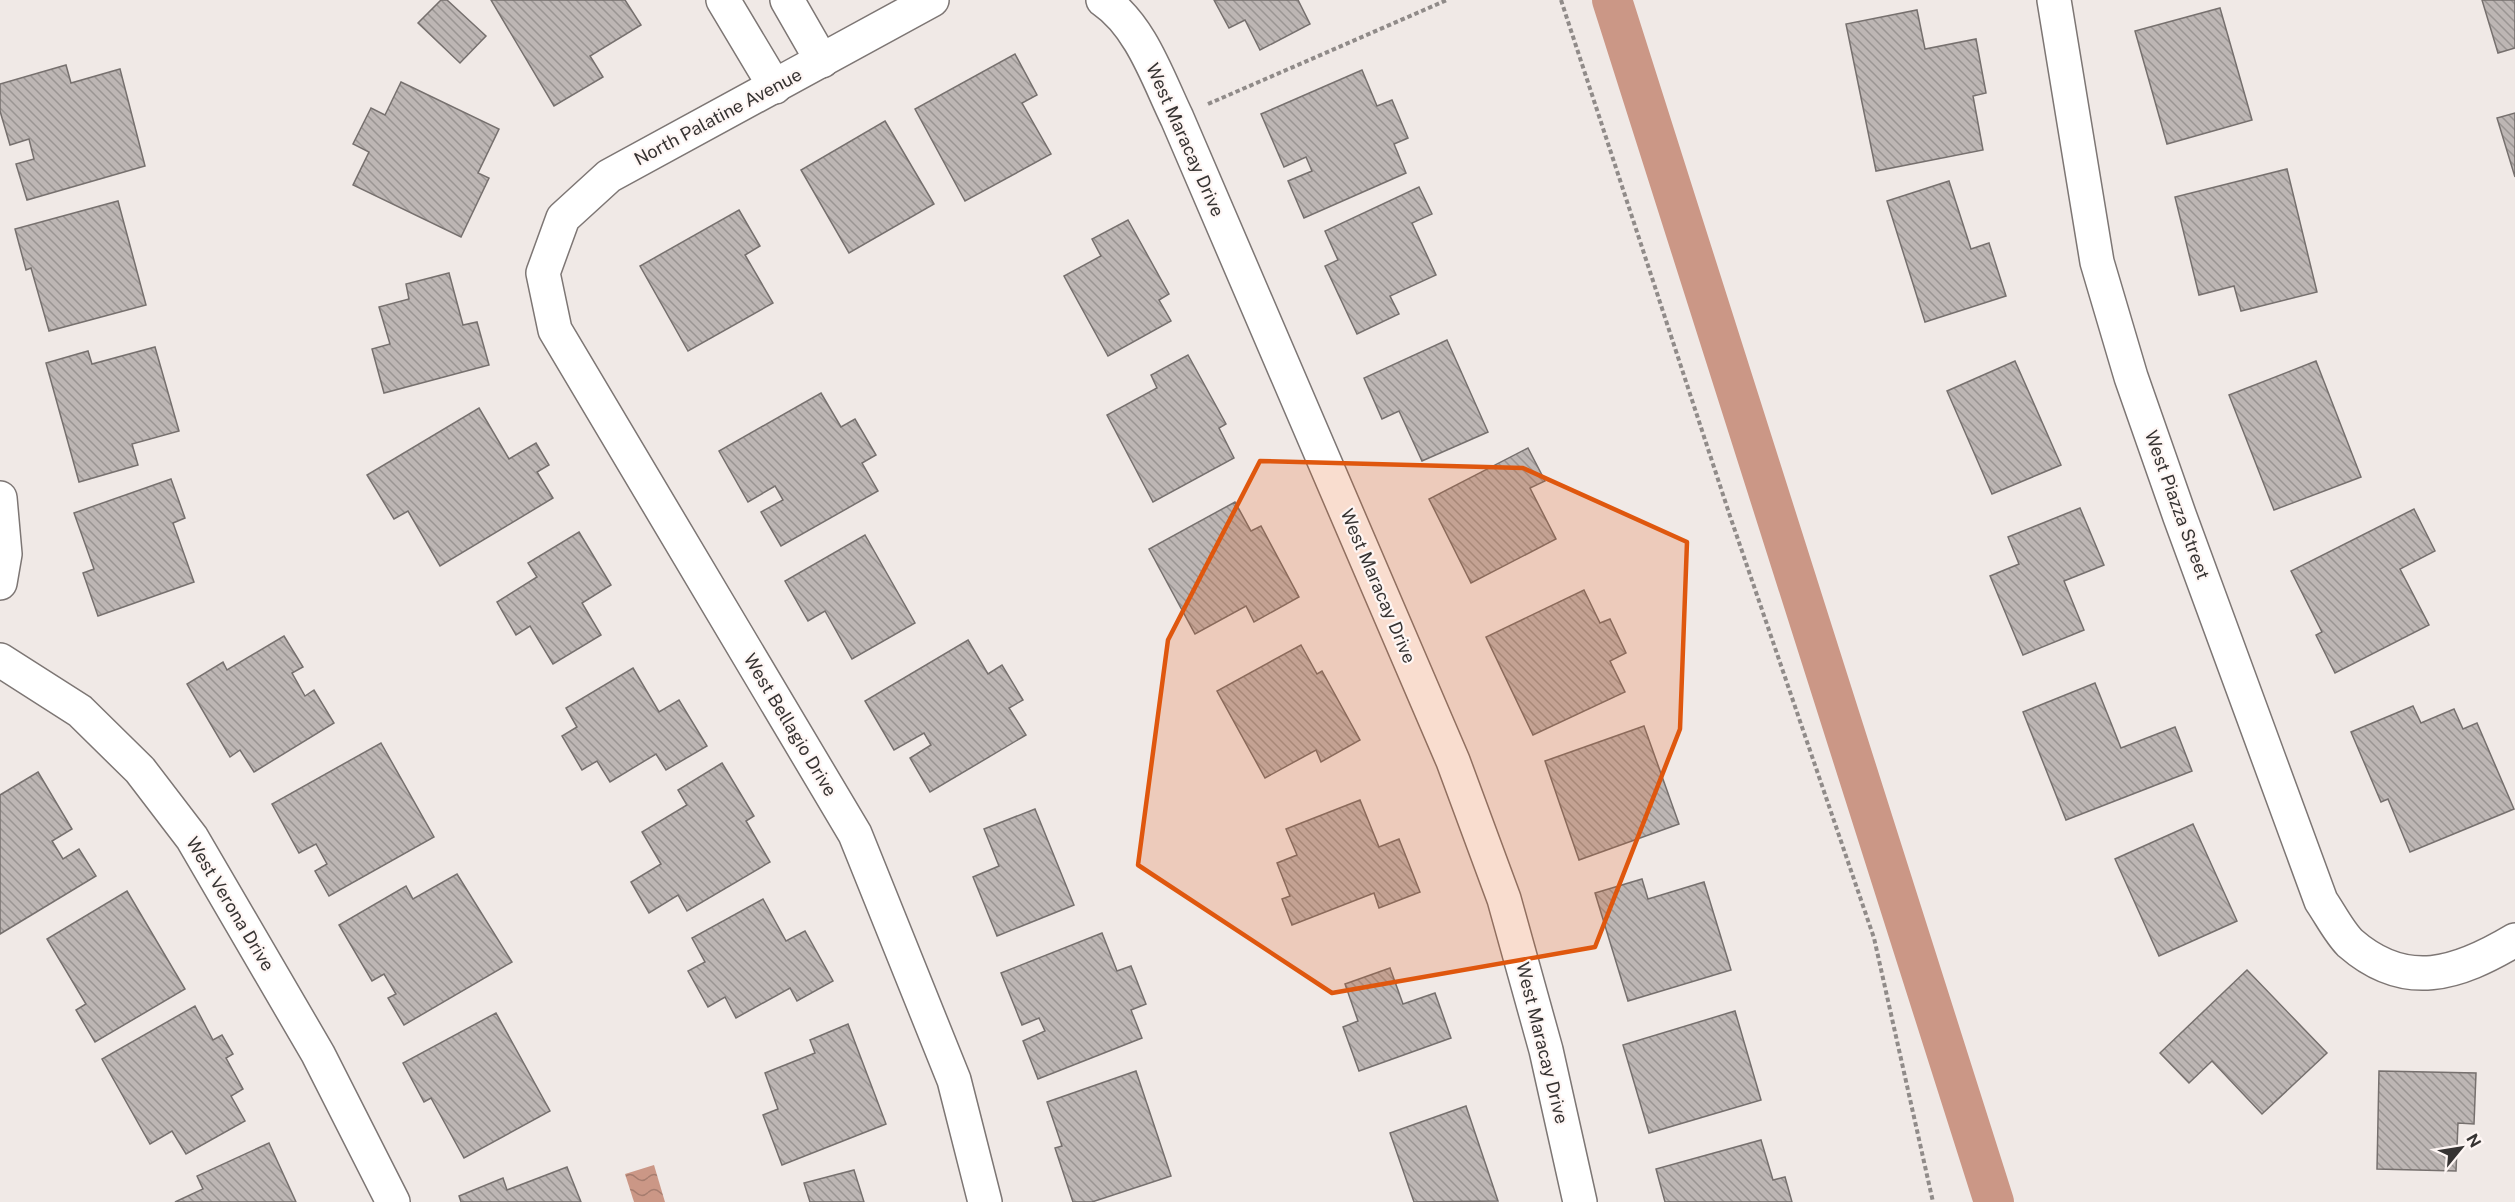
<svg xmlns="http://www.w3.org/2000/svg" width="2515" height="1202" font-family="'Public Sans',sans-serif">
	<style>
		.water { fill: url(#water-waves) }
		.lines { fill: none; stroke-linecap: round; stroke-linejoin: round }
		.canal { stroke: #cb9786; stroke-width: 40 }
		.building { fill: url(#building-back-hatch); stroke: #76706e; stroke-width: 1.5 }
		.minor-casing { stroke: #7d7674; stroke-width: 36 }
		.path { stroke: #908b89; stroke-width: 4; stroke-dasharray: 4.5 3; stroke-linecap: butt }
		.minor { stroke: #fff; stroke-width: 33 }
		.marked { fill: #df570e; fill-opacity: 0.2; stroke: #df570e; stroke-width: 4.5; stroke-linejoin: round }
		.labels { text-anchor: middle; stroke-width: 4.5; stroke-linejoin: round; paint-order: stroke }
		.street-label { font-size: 18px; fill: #363332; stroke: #fef6f4 }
	</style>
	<defs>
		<pattern id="water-waves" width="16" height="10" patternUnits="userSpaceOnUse" patternTransform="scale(1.5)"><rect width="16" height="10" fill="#cb9786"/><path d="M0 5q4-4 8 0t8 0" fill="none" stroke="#a67c6e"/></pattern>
		<pattern id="building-back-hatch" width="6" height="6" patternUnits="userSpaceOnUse" patternTransform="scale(1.5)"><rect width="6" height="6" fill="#bdb6b4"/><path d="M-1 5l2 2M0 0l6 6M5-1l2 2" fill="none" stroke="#9a9593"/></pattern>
	</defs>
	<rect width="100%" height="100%" fill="#f0e9e6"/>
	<!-- water -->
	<polygon class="water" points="654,1165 665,1202 634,1202 625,1174"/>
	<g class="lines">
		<!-- canal -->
		<polyline class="canal" points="1612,0 1994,1202"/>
	</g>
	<!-- building -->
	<g class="building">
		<polygon points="441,0 447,0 486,36 460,63 418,23"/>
		<polygon points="491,0 625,0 641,25 590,56 603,77 554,106"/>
		<polygon points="1214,0 1298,0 1310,24 1260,50 1245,20 1229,28"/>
		<polygon points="2482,0 2515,0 2515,48 2498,53"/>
		<polygon points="2220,8 2252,120 2167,144 2135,31"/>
		<polygon points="1917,10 1925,49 1976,39 1986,93 1973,96 1983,150 1876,171 1846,24"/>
		<polygon points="1015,54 1037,95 1022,103 1051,154 965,201 915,109"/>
		<polygon points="66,65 71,83 120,69 145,166 27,200 16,164 34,159 29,139 10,145 0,111 0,84"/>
		<polygon points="1362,70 1377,106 1392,100 1408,138 1394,144 1406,173 1304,218 1288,181 1312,171 1306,157 1284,167 1261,114"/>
		<polygon points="401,82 499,129 478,173 489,178 461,237 353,185 369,152 353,144 371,108 385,115"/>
		<polygon points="2515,113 2515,177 2497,118"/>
		<polygon points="885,121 934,204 849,253 801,170"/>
		<polygon points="2287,169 2317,292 2241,311 2234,286 2199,295 2175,197"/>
		<polygon points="1949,181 1971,249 1989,243 2006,296 1925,322 1887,201"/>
		<polygon points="1419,187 1432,214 1412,223 1436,275 1390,296 1399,314 1357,334 1325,266 1338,260 1325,231"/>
		<polygon points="118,201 146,305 49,331 31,268 26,270 15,229"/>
		<polygon points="739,210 760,246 745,255 773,303 688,351 640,266"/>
		<polygon points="1128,220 1169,294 1159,300 1171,321 1108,356 1064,276 1101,256 1092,239"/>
		<polygon points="449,273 463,325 477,322 489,365 384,393 372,349 390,344 379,307 409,299 406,284"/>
		<polygon points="1447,340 1488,432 1422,461 1399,411 1382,419 1364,378"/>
		<polygon points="155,347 179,431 132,444 138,465 79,482 46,363 88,351 92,364"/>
		<polygon points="1188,355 1226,424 1219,428 1234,458 1153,502 1107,415 1157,388 1151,375"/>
		<polygon points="2015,361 2061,465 1992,494 1947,391"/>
		<polygon points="2316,361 2361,477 2274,510 2229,395"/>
		<polygon points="821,393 841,427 855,419 876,455 862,463 878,491 781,546 761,512 783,500 775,486 748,502 719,451"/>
		<polygon points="479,408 509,459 536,443 549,465 537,472 553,498 440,566 408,511 394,519 367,475"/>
		<polygon points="1528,448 1545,481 1530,488 1556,539 1471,583 1429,499"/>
		<polygon points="171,479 185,518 173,523 194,582 98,616 83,573 94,569 74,513"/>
		<polygon points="1235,502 1251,531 1261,526 1299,597 1254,622 1246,606 1195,634 1149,549"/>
		<polygon points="2080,508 2104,565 2064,581 2084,630 2023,655 1990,576 2019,564 2008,537"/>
		<polygon points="2414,509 2435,551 2400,569 2429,625 2335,673 2316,635 2322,632 2291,571"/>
		<polygon points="579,532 611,585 582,603 601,635 553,664 530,626 516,635 497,602 537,577 528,563"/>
		<polygon points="865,535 915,623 852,659 825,611 808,621 785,581"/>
		<polygon points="1584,590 1600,623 1610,619 1626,653 1610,661 1625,692 1533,735 1486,637"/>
		<polygon points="284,636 303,667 292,673 305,696 314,690 334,723 254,772 240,750 230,757 187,684 223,662 227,670"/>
		<polygon points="968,640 988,674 1002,665 1023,700 1009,708 1026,735 930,792 910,758 931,745 924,733 894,750 865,701"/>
		<polygon points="1301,645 1317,674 1322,671 1360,740 1321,762 1316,750 1265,778 1217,691"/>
		<polygon points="633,668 659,712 679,700 707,746 666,770 656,754 610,782 597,761 582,770 562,736 577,727 566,708"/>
		<polygon points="2095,683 2121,748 2175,727 2192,771 2066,820 2023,712"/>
		<polygon points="2413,706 2421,723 2454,709 2463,729 2477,723 2514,809 2410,852 2388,799 2381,802 2351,732"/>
		<polygon points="1644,726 1679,824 1579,860 1545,761"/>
		<polygon points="381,743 434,837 329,896 315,871 327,864 316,844 299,853 272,804"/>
		<polygon points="722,763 754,816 746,821 770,862 687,911 678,895 649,913 631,882 661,864 642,832 687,805 678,790"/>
		<polygon points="38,772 72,829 52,841 63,859 79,849 96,876 0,934 0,795"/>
		<polygon points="1360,800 1379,847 1399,839 1420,892 1379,908 1374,893 1292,925 1282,899 1290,896 1277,863 1297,855 1286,829"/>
		<polygon points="1035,809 1074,905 997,936 973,877 999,866 984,829"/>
		<polygon points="2193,824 2237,921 2159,956 2115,859"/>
		<polygon points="457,874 512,962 404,1025 388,998 396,994 384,974 372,981 339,925 406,886 413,899"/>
		<polygon points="1642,879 1648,899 1704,882 1731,970 1628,1001 1595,893"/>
		<polygon points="127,891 185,989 95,1042 76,1010 86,1004 47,939"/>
		<polygon points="763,899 786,941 805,931 833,981 797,1001 790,988 736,1018 725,997 708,1007 688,971 705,962 692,938"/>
		<polygon points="1102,933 1117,971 1131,966 1146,1004 1131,1010 1142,1038 1038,1079 1023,1041 1045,1031 1039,1018 1022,1025 1001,973"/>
		<polygon points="1390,968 1403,1004 1435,993 1451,1038 1359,1071 1343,1027 1358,1021 1345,984"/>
		<polygon points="2247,970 2327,1053 2262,1114 2212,1061 2189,1083 2160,1053"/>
		<polygon points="195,1006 213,1040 222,1035 233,1054 226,1058 243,1089 231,1096 245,1121 186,1154 172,1131 150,1144 102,1059"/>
		<polygon points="1735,1011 1761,1100 1649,1133 1623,1045"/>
		<polygon points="496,1013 550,1111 464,1158 431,1098 424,1102 403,1063"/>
		<polygon points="848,1024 886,1124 782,1165 763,1115 778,1109 765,1073 815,1053 810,1040"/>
		<polygon points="1136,1071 1171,1176 1092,1202 1073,1202 1055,1148 1062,1146 1047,1102"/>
		<polygon points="2379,1071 2476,1073 2474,1124 2458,1123 2456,1171 2377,1169"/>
		<polygon points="1466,1106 1498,1201 1414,1202 1390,1133"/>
		<polygon points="1761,1140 1773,1180 1785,1177 1792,1202 1665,1202 1656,1169"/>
		<polygon points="269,1143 296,1202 175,1202 203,1189 197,1176"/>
		<polygon points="567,1167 581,1202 461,1202 459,1196 503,1178 507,1190"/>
		<polygon points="854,1170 864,1202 810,1202 804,1183"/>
	</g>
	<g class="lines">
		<defs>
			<g id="minor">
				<polyline points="723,0 775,87"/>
				<polyline points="787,0 822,61"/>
				<polyline points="932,0 609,176 563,218 543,273 555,330 855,834 954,1080 985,1202"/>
				<path d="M1103 0C1141 26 1158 79 1177 118L1453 761 1504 899 1546 1050 1580 1202"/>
				<path d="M2054 0 2097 262 2131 377 2180 517 2321 901C2330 914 2339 932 2350 943 2406 992 2458 974 2515 940"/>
				<polyline points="0,498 5,554 0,583"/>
				<polyline points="0,660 80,711 140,770 192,838 318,1054 393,1202"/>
			</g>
		</defs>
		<!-- minor casing -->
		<use href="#minor" class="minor-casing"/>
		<!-- path -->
		<g class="path">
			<polyline points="1561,0 1730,516 1874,938 1933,1202"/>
			<polyline points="1208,104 1447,0"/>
		</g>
		<!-- minor -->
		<use href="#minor" class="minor"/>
	</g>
	<!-- marked area -->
	<path class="marked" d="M1260 461 1523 468 1687 542 1680 729 1595 947 1332 993 1138 865 1168 640Z"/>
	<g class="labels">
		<!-- street labels -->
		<g class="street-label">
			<text transform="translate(718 117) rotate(-28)" y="6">North Palatine Avenue</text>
			<text transform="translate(1185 140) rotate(66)" y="6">West Maracay Drive</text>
			<text transform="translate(2177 505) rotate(70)" y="6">West Piazza Street</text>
			<text transform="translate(1378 586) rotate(67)" y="6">West Maracay Drive</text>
			<text transform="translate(790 725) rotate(59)" y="6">West Bellagio Drive</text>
			<text transform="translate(230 904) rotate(59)" y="6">West Verona Drive</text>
			<text transform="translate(1542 1043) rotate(76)" y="6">West Maracay Drive</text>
		</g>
	</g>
	<!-- north arrow -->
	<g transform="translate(2461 1148) rotate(60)" stroke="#fef6f4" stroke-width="4.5" paint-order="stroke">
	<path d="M0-4.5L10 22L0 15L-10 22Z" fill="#363332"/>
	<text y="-9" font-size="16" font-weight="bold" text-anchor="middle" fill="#363332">N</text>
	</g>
</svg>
